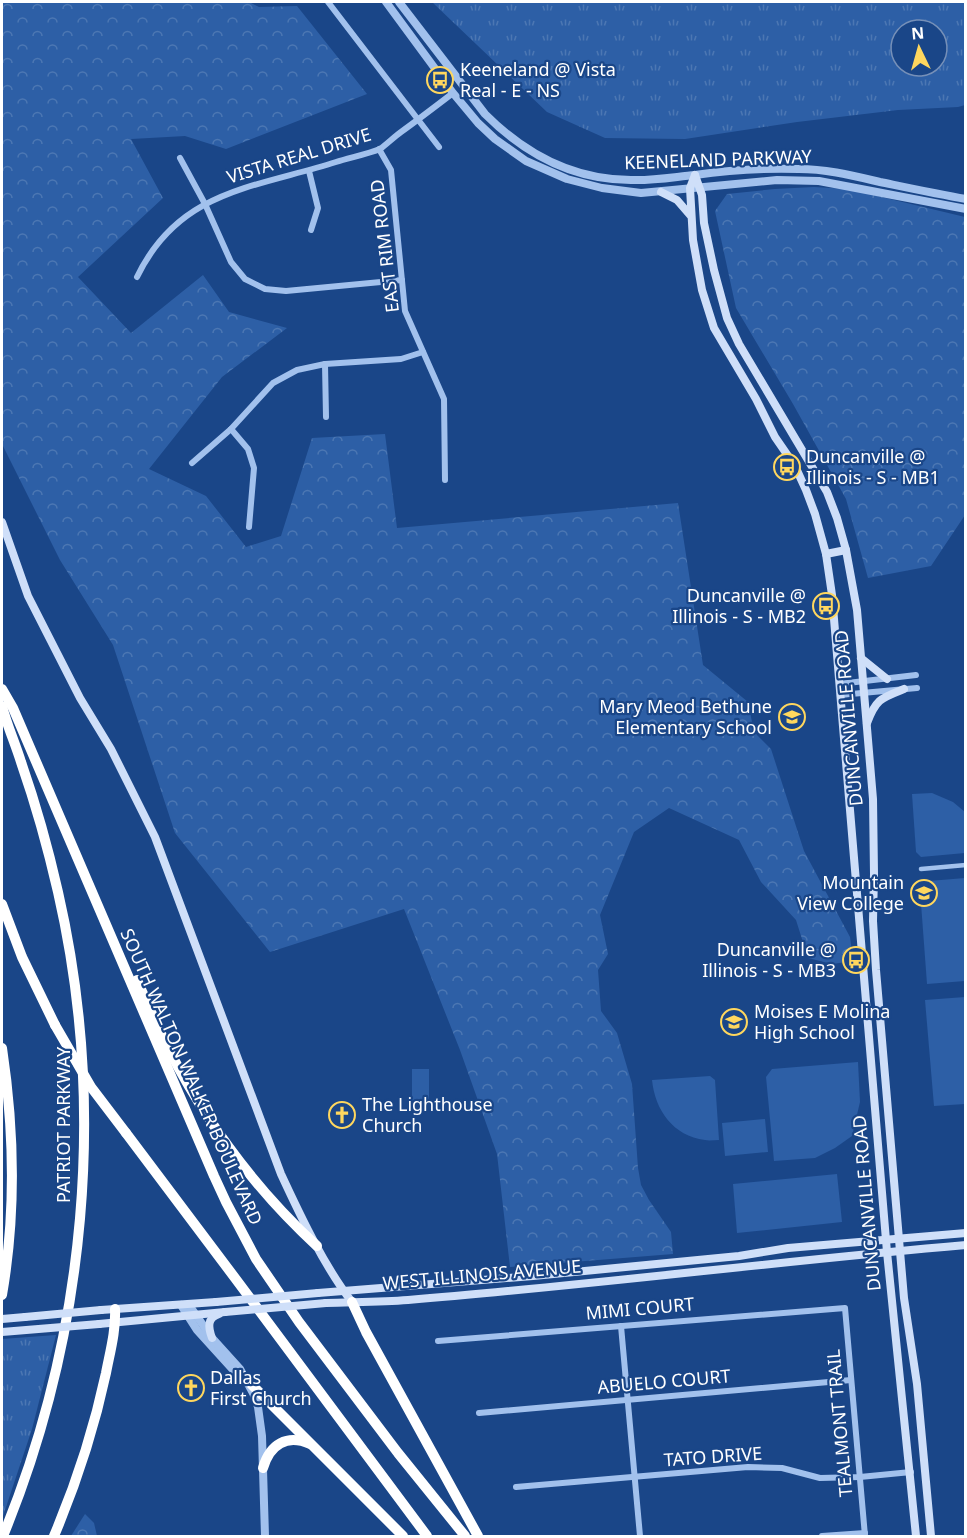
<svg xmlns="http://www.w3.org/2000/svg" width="967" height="1538" font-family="'Noto Sans',sans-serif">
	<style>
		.grass { fill: url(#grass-tufts); fill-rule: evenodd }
		.forest { fill: url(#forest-crowns) }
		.park { fill: #2d5fa6 }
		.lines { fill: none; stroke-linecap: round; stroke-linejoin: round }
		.pedestrian { stroke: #a2c1ed; stroke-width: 4.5 }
		.minor { stroke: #a2c1ed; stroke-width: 6 }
		.tertiary { stroke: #a2c1ed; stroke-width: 8 }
		.secondary { stroke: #cfdff9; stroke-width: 8 }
		.motorway { stroke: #fff; stroke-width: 10 }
		.secondary-bridge { stroke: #cfdff9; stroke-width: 8 }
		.motorway-bridge { stroke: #fff; stroke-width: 10 }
		.labels { text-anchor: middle; stroke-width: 4.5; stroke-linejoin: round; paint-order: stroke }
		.poi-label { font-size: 18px; fill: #fff; stroke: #1a4688; text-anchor: start }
		.street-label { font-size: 18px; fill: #fff; stroke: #1a4688 }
	</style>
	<defs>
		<pattern id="grass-tufts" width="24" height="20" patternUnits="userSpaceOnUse" patternTransform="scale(1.5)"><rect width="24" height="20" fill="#2d5fa6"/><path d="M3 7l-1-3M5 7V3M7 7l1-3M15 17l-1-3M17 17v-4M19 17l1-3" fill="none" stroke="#4c77b3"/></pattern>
		<pattern id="forest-crowns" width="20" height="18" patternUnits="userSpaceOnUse" patternTransform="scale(1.5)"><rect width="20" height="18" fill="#2d5fa6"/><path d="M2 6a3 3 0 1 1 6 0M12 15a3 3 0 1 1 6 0" fill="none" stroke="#4c77b3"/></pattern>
	</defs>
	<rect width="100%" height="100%" fill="#1a4688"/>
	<!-- grass -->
	<g class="grass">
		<path d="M432 2H965V105L958 107 898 110 797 122 685 139 605 138 547 112ZM901 30H937V66H901Z"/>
		<polygon points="56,1335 32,1429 2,1519 2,1339"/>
	</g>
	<!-- forest -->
	<g class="forest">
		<polygon points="2,2 249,2 259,7 297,6 367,94 226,149 185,136 131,139 163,198 78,277 131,333 203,275 229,312 287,328 222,377 149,469 206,496 246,547 281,536 312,438 385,434 397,528 678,503 703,665 748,702 754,732 771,749 804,851 850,937 853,961 832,964 808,958 796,920 761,882 739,840 669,808 634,832 600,915 608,954 598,970 601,1011 617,1033 632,1084 638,1168 641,1185 649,1200 671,1232 673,1254 510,1267 497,1154 460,1050 404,909 270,952 175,833 113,645 60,560 2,444"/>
		<polygon points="814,187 848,189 965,217 965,515 931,566 868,578 846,499 793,404 736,308 715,211 727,194 775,189"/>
		<polygon points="85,1514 94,1523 97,1536 71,1536"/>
	</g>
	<!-- park -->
	<g class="park">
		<polygon points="932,793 953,802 965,812 965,853 921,857 916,852 912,794"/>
		<polygon points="965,878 965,981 927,984 920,890 929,881"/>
		<polygon points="965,997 965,1104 934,1106 925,1000"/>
		<polygon points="858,1062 860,1102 852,1136 835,1148 815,1158 774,1161 766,1077 772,1069"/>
		<polygon points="412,1069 429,1069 429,1103 412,1104"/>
		<path d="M710 1076 715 1080 719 1140C714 1140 709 1141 705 1140 673 1136 655 1110 652 1080Z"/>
		<polygon points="765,1119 768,1152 725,1156 722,1123"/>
		<polygon points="837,1174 842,1222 737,1233 733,1184"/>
	</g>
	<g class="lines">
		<!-- pedestrian -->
		<polyline class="pedestrian" points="921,869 966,865"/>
		<!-- minor -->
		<g class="minor">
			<polyline points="328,2 439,147"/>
			<polyline points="379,149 391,170 405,311 444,399 445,480"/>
			<polyline points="180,158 205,204 231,262 245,279 265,289 286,291 402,280"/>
			<polyline points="309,171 318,208 311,230"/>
			<path d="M137 277C179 190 254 188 336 162 348 158 368 154 380 149 387 144 394 137 401 132 419 119 436 106 453 93"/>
			<polyline points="325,364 326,417"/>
			<polyline points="231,429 248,449 254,468 249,527"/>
			<polyline points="192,463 231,429 273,383 297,370 325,364 401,359 423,352"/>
			<polyline points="839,684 916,675"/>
			<polyline points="840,695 917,688"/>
			<polyline points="621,1326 640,1536"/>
			<polyline points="438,1341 845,1308 865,1536"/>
			<polyline points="479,1413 851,1380"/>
			<polyline points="516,1487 748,1467 782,1468 820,1478 860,1477 911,1472"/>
			<polyline points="822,1536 865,1533"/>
		</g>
		<!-- tertiary -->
		<g class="tertiary">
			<polyline points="386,2 453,93 478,123 495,139 526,161 567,179 602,188 641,193 777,180 819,181 966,209"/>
			<path d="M399 2 485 114C525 154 574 180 631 180 652 181 674 177 695 175 729 170 765 168 799 169 827 169 854 176 880 182 909 188 937 194 966 199"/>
			<polyline points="181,1305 197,1330 236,1373 243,1376"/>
			<polyline points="189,1305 212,1338 240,1369 253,1393 258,1407 262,1436 265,1536"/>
		</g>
		<!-- secondary -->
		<g class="secondary">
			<polyline points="695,175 702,195 704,223 714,270 727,318 739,344 827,492 837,518 846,550 857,610 873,799 874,874 873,921 876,970 904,1298 917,1384 931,1536"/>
			<polyline points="695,175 690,188 693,240 702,290 714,328 756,399 775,437 795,466 806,490 815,514 826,554 832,595 887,1252 916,1536"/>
			<polyline points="661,192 677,200 690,215"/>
			<path d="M2 522 28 596 80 698 111 749 155 837 281 1174C300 1215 324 1266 352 1302"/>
			<polyline points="826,554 846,550"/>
			<polyline points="861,658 887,679"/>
			<path d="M867 723C876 699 881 698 904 689"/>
			<polyline points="318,1293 533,1276 739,1256 788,1248 966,1233"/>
			<path d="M326 1303C353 1302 381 1302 408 1300 594 1285 779 1261 966 1245"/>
			<polyline points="101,1310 216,1302"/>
			<polyline points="2,1319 25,1317"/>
			<polyline points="99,1324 225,1312"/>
			<path d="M212 1338C208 1327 207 1318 219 1314"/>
		</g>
		<!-- motorway -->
		<g class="motorway">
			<polyline points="2,689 13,708 214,1176 226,1202 256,1259 299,1322 398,1453 465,1536"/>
			<path d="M2 706C7 725 15 743 21 762 36 805 48 848 58 892 107 1106 86 1334 3 1536"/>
			<polyline points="2,904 22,957 55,1025"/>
			<path d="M137 980C147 1003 157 1026 168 1048 206 1122 256 1190 317 1246"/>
			<path d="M2 1048C14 1128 16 1214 2 1295"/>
			<polyline points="126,1133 235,1278 427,1536"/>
			<polyline points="352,1302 366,1332 478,1536"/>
			<polyline points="243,1376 403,1536"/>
			<path d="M263 1468C270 1444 287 1434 310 1444"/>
			<path d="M54 1536C76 1484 94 1429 106 1373 110 1352 116 1331 115 1309"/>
		</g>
		<!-- secondary-bridge -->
		<g class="secondary-bridge">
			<polyline points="216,1302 318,1293"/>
			<polyline points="225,1312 326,1303"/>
			<polyline points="25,1317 101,1310"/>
			<polyline points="2,1332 99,1324"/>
		</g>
		<!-- motorway-bridge -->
		<polyline class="motorway-bridge" points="55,1025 91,1087 126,1133"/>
	</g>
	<!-- icons -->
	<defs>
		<symbol id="bus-ring" viewBox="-11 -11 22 22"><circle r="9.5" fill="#1a4688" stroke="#ffd75e" stroke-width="1.5"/><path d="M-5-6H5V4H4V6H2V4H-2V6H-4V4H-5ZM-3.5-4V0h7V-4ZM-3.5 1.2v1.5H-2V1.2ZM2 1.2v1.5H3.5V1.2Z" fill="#ffd75e"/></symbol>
		<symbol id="school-ring" viewBox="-11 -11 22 22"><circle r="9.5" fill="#1a4688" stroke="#ffd75e" stroke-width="1.5"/><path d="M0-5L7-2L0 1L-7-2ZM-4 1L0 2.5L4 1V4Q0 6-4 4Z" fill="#ffd75e"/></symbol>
		<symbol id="university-ring" viewBox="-11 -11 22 22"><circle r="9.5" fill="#1a4688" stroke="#ffd75e" stroke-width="1.5"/><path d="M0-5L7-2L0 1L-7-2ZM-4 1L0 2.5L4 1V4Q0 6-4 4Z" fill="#ffd75e"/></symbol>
		<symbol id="church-ring" viewBox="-11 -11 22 22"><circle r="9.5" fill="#1a4688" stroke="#ffd75e" stroke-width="1.5"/><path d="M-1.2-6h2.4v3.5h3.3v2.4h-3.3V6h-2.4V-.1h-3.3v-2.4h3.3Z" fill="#ffd75e"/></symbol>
	</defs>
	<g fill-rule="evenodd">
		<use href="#bus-ring" x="425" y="65" width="30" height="30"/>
		<use href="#bus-ring" x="772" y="452" width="30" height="30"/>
		<use href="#bus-ring" x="811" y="591" width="30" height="30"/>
		<use href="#school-ring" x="777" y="702" width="30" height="30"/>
		<use href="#university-ring" x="909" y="878" width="30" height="30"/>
		<use href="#bus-ring" x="841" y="945" width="30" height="30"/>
		<use href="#school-ring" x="719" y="1007" width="30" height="30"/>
		<use href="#church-ring" x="327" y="1100" width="30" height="30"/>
		<use href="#church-ring" x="176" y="1373" width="30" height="30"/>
	</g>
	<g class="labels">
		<!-- poi labels -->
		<g class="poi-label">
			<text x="460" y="76">Keeneland @ Vista<tspan x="460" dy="21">Real - E - NS</tspan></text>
			<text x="806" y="463">Duncanville @<tspan x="806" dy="21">Illinois - S - MB1</tspan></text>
			<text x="806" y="602" text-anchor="end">Duncanville @<tspan x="806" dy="21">Illinois - S - MB2</tspan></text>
			<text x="772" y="713" text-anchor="end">Mary Meod Bethune<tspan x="772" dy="21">Elementary School</tspan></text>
			<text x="904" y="889" text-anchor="end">Mountain<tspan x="904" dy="21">View College</tspan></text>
			<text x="836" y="956" text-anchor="end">Duncanville @<tspan x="836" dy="21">Illinois - S - MB3</tspan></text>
			<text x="754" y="1018">Moises E Molina<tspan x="754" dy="21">High School</tspan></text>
			<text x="362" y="1111">The Lighthouse<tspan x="362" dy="21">Church</tspan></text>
			<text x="210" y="1384">Dallas<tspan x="210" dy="21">First Church</tspan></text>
		</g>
		<!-- street labels -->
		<g class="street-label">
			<text transform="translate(299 156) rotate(-17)" y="6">VISTA REAL DRIVE</text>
			<text transform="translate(718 160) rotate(-2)" y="6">KEENELAND PARKWAY</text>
			<text transform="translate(385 246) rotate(-97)" y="6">EAST RIM ROAD</text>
			<text transform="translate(849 718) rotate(-95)" y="6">DUNCANVILLE ROAD</text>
			<text transform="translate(191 1077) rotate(66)" y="6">SOUTH WALTON WALKER BOULEVARD</text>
			<text transform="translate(64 1125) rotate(-90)" y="6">PATRIOT PARKWAY</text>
			<text transform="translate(867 1203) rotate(-95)" y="6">DUNCANVILLE ROAD</text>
			<text transform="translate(482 1275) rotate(-5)" y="6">WEST ILLINOIS AVENUE</text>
			<text transform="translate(640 1309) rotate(-5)" y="6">MIMI COURT</text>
			<text transform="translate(664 1382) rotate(-5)" y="6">ABUELO COURT</text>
			<text transform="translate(840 1423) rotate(-95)" y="6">TEALMONT TRAIL</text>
			<text transform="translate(713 1457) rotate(-4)" y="6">TATO DRIVE</text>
		</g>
	</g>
	<!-- border -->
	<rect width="967" height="1538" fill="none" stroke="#ffffff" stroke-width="6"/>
	<!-- north arrow -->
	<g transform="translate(919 48) rotate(355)"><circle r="28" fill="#1a4688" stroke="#7690b8" stroke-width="1.5"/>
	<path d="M0-4.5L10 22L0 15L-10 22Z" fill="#ffd75e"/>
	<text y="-9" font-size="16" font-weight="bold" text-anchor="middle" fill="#ffffff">N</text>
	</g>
</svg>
